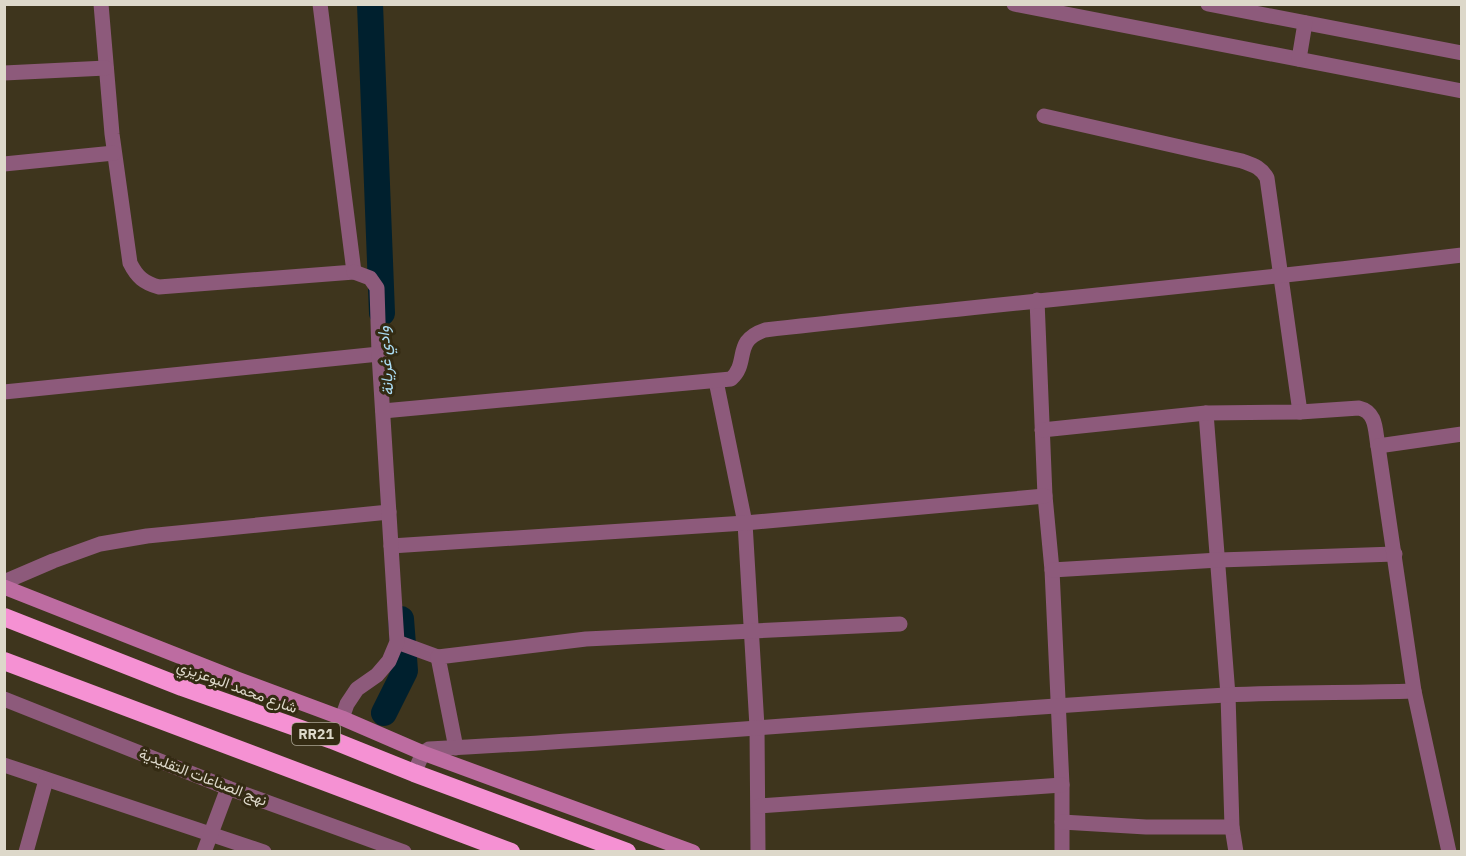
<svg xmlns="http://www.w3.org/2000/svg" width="1466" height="856" font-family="'IBM Plex Sans',Vazirmatn,sans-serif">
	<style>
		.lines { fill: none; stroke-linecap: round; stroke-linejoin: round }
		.canal { stroke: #00202e; stroke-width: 26 }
		.street { stroke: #8d5a7b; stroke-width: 15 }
		.secondary { stroke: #bd6ca1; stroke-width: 15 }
		.highway { stroke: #f591d3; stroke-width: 18 }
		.labels { text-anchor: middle; stroke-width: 6; stroke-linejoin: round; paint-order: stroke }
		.shield { fill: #342b13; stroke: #aaa493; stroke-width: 1.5 }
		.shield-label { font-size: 14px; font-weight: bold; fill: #ddd8ca }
		.street-label { font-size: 15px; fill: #ddd8ca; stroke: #342b13 }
		.water-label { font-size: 16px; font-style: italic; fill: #abdcf3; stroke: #342b13 }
	</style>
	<rect width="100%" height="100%" fill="#3e351d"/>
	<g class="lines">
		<!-- canal -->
		<g class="canal">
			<polyline points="370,4 382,313"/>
			<polyline points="384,713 405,671 401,619"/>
		</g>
		<!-- street -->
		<g class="street">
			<path d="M101 4 112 134 130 263C137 277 144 283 159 287L354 272 320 4"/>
			<polyline points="1014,4 1462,91"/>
			<polyline points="1208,4 1462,53"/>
			<polyline points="1299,59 1305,23"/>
			<polyline points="4,73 106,68"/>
			<path d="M1044 116 1242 161C1253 165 1261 167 1267 178L1300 412"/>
			<polyline points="4,164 114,153"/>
			<polyline points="1037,300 1045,496 1052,570 1062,785 1062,852"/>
			<polyline points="716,381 745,523 757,727 758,852"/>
			<polyline points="4,392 379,354 377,288 370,278 354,272"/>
			<path d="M383 411 731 379C750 362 732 341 765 330 997 304 1229 283 1462 255"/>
			<polyline points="1206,413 1228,695 1232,827 1236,852"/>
			<path d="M1042 430 1206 413 1300 412 1359 408C1377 412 1375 431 1378 446"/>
			<polyline points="391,546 745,523 1045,496"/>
			<polyline points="1052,570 1219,560 1395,554"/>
			<polyline points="4,582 53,561 100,544 147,536 389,512"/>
			<polyline points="397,642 438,657"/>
			<polyline points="4,699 228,788 404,852"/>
			<polyline points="342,718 347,704 357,689 377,675 389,661 397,642 379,354"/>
			<polyline points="456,748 438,657 586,639 900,624"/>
			<polyline points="4,765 264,852"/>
			<path d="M414 773 423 753 429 749C695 736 960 710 1226 695 1289 692 1352 693 1414 691"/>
			<polyline points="759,806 1062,785"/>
			<polyline points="1062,822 1146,827 1232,827"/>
			<polyline points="26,852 46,780"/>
			<polyline points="204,852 228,788"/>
			<polyline points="1449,852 1414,691 1378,446 1462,434"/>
		</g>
		<!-- secondary -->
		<polyline class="secondary" points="4,587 237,679 342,718 423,753 693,852"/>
		<!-- highway -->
		<g class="highway">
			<polyline points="4,617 182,687 332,740 414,773 627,852"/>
			<polyline points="4,661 511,852"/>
		</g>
	</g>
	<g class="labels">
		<!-- shield labels -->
		<rect class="shield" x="292" y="723" width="48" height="22" rx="4.5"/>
		<g class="shield-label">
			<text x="316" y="739">RR21</text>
		</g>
		<!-- street labels -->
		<g class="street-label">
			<text transform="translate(237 687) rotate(20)" y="5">شارع محمد البوعزيزي</text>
			<text transform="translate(203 777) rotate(21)" y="5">نهج الصناعات التقليدية</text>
		</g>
		<!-- water labels -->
		<g class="water-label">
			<text transform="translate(385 361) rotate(-94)" y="6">وادي غريانة</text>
		</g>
	</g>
	<!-- border -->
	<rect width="1466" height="856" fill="none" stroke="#ddd8ca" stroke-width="12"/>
</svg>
